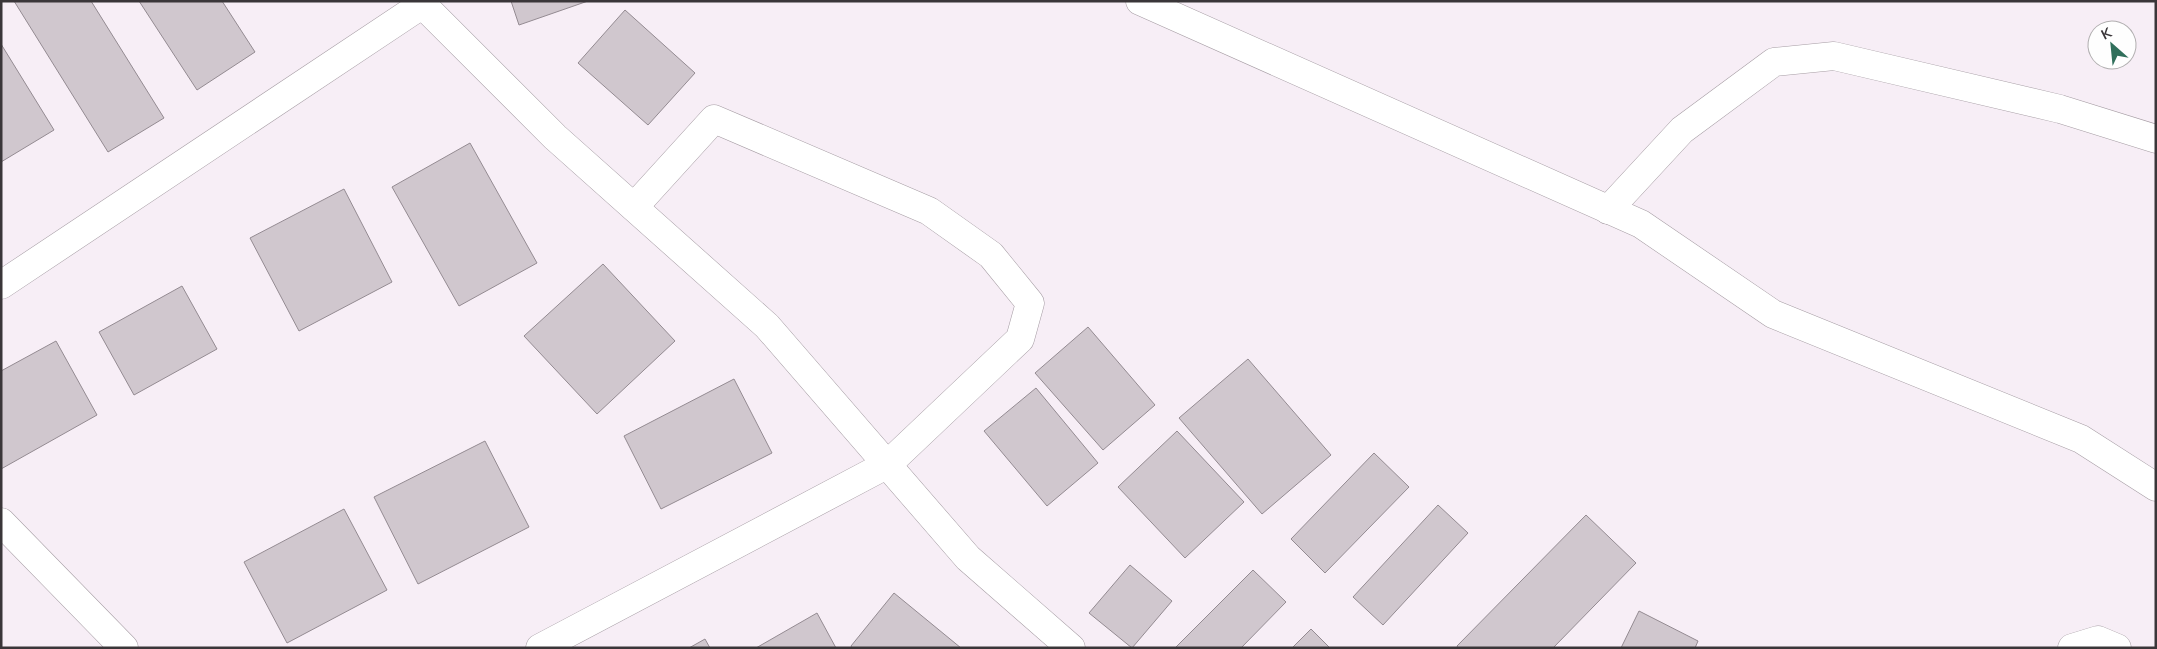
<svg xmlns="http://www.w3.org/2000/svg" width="2157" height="649" font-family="'Nunito Sans',sans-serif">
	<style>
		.building { fill: #d0c7ce; stroke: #948b92 }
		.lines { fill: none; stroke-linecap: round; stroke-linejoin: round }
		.minor-casing { stroke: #a69da4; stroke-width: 29 }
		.tertiary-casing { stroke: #a69da4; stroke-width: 29 }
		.minor { stroke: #fff; stroke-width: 28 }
		.tertiary { stroke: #fff; stroke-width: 28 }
	</style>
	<rect width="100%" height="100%" fill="#f7eef6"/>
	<!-- building -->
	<g class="building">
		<polygon points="14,1 91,1 164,118 108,152"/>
		<polygon points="139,1 222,1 255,52 197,90"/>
		<polygon points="511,1 588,1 519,25"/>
		<polygon points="625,10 695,73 648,125 578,63"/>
		<polygon points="1,44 54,130 1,162"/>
		<polygon points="470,143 537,263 459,306 392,187"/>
		<polygon points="344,189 392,282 299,331 250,238"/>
		<polygon points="603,264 675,341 597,414 524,336"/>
		<polygon points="182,286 217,349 134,395 99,332"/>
		<polygon points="1088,327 1155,405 1103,450 1035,373"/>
		<polygon points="56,341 97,415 1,469 1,371"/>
		<polygon points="1248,359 1331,455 1262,514 1179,418"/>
		<polygon points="734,379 772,453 661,509 624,436"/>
		<polygon points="1036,388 1098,463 1047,506 984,431"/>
		<polygon points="1177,431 1244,502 1185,558 1118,487"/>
		<polygon points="485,441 529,527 418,584 374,497"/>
		<polygon points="1374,453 1409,487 1325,573 1291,539"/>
		<polygon points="1438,505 1468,533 1383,625 1353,597"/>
		<polygon points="344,509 387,590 287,643 244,562"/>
		<polygon points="1586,515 1636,563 1553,648 1458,648 1457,646"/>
		<polygon points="1130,565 1172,601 1132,648 1089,613"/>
		<polygon points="1253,570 1286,602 1241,648 1175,648"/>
		<polygon points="894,593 961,648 852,648 851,646"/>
		<polygon points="1639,611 1698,641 1695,648 1621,648"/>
		<polygon points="817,613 836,648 756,648"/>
		<polygon points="1311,629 1330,648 1292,648"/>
		<polygon points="705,639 710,648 689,648"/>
	</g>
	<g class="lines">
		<defs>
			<g id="minor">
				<polyline points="1140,1 1641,224 1773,314 2081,439 2156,487"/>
				<polyline points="1608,210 1682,130 1774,62 1834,56 2060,109 2156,139"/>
				<polyline points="1,285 423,4"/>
				<polyline points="1,522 124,648"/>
				<polyline points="540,648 888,464 1020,339 1030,303 991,255 929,211 714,119 634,207"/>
				<polyline points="2072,648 2098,640 2117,648"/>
			</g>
			<polyline id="tertiary" points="419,1 555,137 767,326 968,558 1071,648"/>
		</defs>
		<!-- minor casing -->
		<use href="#minor" class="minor-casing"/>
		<!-- tertiary casing -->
		<use href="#tertiary" class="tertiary-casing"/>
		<!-- minor -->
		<use href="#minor" class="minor"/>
		<!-- tertiary -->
		<use href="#tertiary" class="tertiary"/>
	</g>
	<!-- border -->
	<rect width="2157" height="649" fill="none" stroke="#3a3639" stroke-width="5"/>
	<!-- north arrow -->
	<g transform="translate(2112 45) rotate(333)"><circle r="24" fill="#fefefe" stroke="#b0aeaf"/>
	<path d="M0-4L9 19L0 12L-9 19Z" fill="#306f5b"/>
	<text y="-8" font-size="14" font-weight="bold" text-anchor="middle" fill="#3a3639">K</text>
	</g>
</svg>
